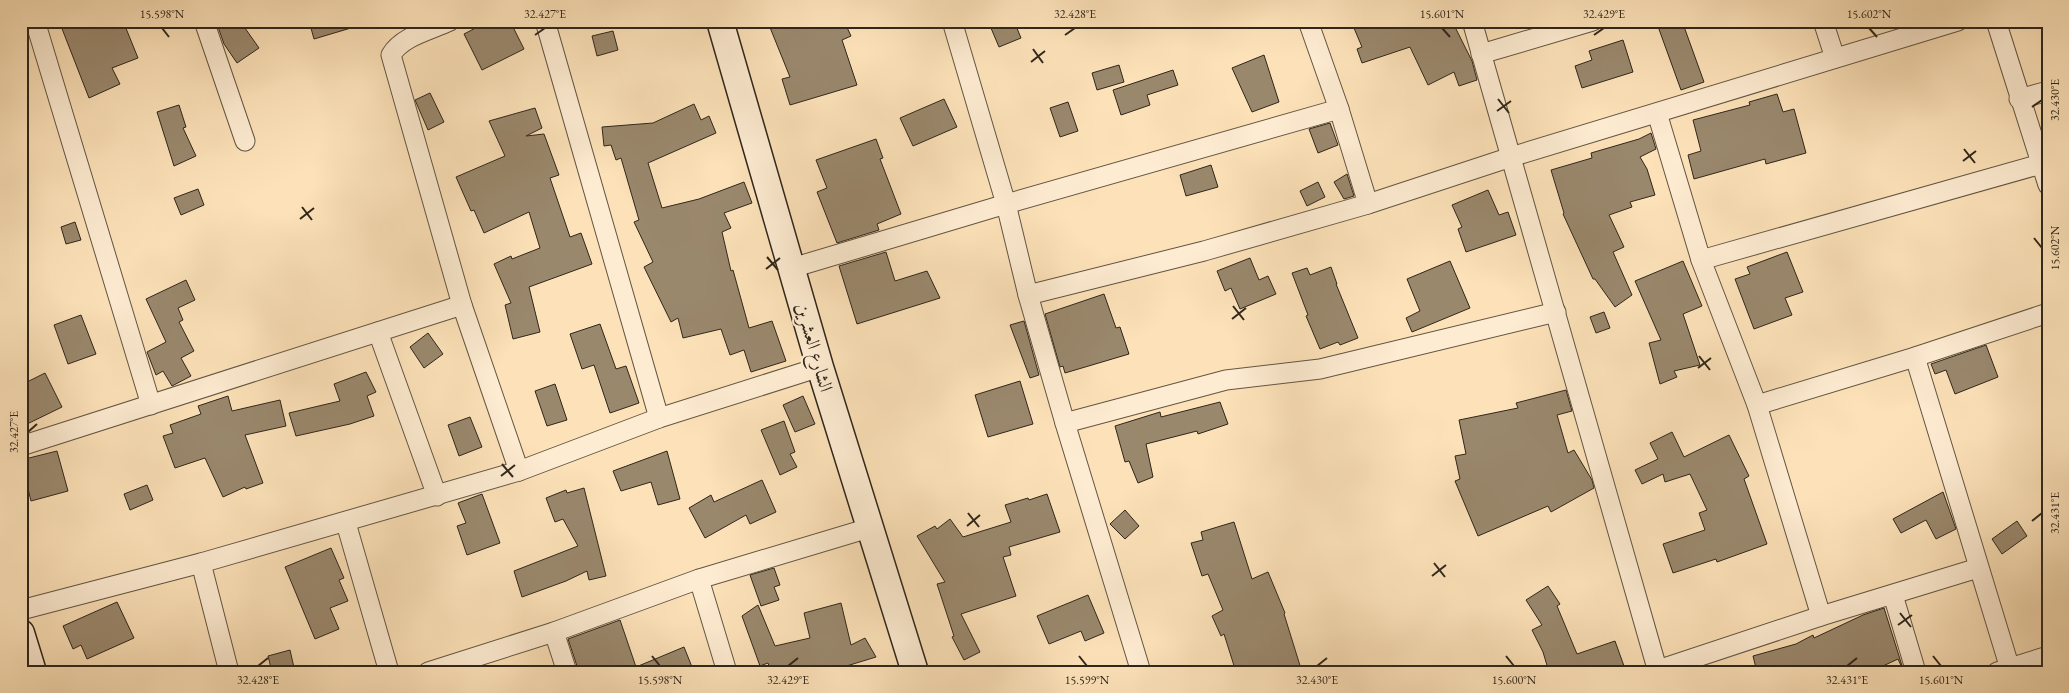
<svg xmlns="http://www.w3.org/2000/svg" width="2069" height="693" font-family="'EB Garamond',Amiri,serif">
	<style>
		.building { fill: #9a886d; stroke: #2f261b }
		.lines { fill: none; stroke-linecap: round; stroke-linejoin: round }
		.street-casing { stroke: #625542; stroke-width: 21 }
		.secondary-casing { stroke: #2f261b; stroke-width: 29 }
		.street { stroke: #feecd2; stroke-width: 19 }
		.secondary { stroke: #feecd2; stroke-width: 26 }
		.ticks { fill: none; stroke: #2f261b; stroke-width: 2 }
		.labels { text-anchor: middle; stroke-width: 4.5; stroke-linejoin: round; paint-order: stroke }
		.street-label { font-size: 19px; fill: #2f261b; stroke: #feecd2 }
		.neatline { fill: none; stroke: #2f261b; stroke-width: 2 }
		.ticks-label { font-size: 12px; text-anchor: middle; fill: #2f261b }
	</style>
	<rect width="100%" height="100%" fill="#fde2b9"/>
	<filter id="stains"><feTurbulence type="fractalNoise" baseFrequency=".004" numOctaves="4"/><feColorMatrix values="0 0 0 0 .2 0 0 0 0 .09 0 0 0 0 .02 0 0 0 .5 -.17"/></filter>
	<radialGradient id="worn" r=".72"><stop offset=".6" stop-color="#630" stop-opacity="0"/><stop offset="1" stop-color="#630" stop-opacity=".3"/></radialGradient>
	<!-- building -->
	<g class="building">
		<polygon points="59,21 123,21 138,58 112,68 120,84 89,98"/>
		<polygon points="216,21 240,21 259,48 237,63 224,44"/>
		<polygon points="309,21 360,21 361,25 314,39"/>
		<polygon points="489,21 510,21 524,49 482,70 464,34"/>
		<polygon points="778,21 844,21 851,36 842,40 857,85 790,105 782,79 790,77 769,25"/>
		<polygon points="988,21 1014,21 1021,38 999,47"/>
		<polygon points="1351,21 1452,21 1472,61 1477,80 1459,86 1454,72 1428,85 1410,47 1362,63 1357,49 1362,47"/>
		<polygon points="1656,21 1682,21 1704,82 1681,90"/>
		<polygon points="613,31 618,50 597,56 592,36"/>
		<polygon points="1623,40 1633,72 1582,88 1575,66 1592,60 1589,51"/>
		<polygon points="1264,55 1279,102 1252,112 1232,68"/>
		<polygon points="1119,65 1124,82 1097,90 1092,73"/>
		<polygon points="1173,70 1178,85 1147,95 1150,105 1121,115 1113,90"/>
		<polygon points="430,93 444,122 428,130 415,100"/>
		<polygon points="1777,94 1783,112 1794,109 1806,153 1766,164 1765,159 1694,179 1688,155 1701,151 1693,120 1750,105 1749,102"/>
		<polygon points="944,99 957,127 913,146 900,118"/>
		<polygon points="1068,102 1078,131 1060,137 1050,108"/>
		<polygon points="694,104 701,120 709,116 716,133 648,163 662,208 699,199 744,182 752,203 724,213 731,228 722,232 731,271 733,270 749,328 772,321 786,361 751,372 744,350 730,355 721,329 683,338 678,318 671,322 644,267 653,262 634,222 639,220 621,158 616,160 611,145 604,146 602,127 653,123"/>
		<polygon points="179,105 186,127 183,128 196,156 174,166 157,112"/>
		<polygon points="535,108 542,128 526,136 544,134 559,175 550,178 570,237 581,233 592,264 529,287 540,332 513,339 505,305 511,303 494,264 511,256 512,259 540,248 529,212 484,233 474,210 471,211 456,177 505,156 489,121"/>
		<polygon points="1330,123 1338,145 1318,153 1309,129"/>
		<polygon points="1651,133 1656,149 1640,157 1647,169 1655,195 1630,202 1632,207 1609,215 1624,247 1613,252 1632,295 1615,307 1595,279 1593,279 1563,214 1564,213 1551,170 1592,158 1591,153 1639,139"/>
		<polygon points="876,139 883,158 880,159 901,214 877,224 879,230 837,243 817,192 827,188 816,160"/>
		<polygon points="1211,165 1218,187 1186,196 1180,175"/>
		<polygon points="1347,174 1354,196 1344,199 1334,182"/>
		<polygon points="1318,182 1325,197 1307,206 1300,191"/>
		<polygon points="198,189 204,205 181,215 174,198"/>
		<polygon points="1488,190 1499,215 1508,212 1516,235 1466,252 1458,229 1462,227 1452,205"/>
		<polygon points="75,222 81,240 66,244 61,227"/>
		<polygon points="886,252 895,281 927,271 940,298 857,324 839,266"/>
		<polygon points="1787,252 1803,292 1785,298 1792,315 1754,329 1735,279 1750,274 1747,267"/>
		<polygon points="1250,258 1259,280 1268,276 1276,294 1240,309 1231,288 1225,291 1217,271"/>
		<polygon points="1450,261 1470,308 1412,332 1406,318 1420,311 1407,279"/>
		<polygon points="1683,261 1702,306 1683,314 1700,365 1674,371 1677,377 1660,384 1649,343 1661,340 1635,281"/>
		<polygon points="1331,267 1337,284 1336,284 1358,338 1340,345 1338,342 1320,349 1306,316 1308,315 1292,273 1307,268 1310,275"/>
		<polygon points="186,280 195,300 178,308 183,320 179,322 194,351 181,358 191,376 172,386 163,371 156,375 147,352 166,342 146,299"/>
		<polygon points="1104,294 1116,328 1120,327 1129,354 1065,373 1063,366 1060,367 1045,314"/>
		<polygon points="1604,312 1610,328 1596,333 1590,317"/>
		<polygon points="81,315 96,354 68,364 54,325"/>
		<polygon points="1024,321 1039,375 1030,378 1010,325"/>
		<polygon points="600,324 616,369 626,366 639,403 610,413 594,365 582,369 570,334"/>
		<polygon points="428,333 443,354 424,368 410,347"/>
		<polygon points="1986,345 1998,377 1955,394 1946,370 1935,374 1931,364"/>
		<polygon points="366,372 376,392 367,396 374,416 350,424 296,436 289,413 340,401 334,384"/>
		<polygon points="45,373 62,407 21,427 21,385"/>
		<polygon points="1020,381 1033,424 988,437 975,395"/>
		<polygon points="555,384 567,420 547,426 535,391"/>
		<polygon points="1566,390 1572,411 1557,415 1568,453 1574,450 1592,480 1594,488 1551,512 1548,506 1478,536 1455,481 1460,479 1455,456 1466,454 1459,420 1518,408 1516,403"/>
		<polygon points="228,396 232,411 280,400 286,426 245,435 263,483 246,489 245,487 223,497 205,458 175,468 163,436 173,433 170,425 201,414 198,406"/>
		<polygon points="803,396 815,424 795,432 783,405"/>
		<polygon points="1220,402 1228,424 1198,434 1197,431 1146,444 1153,477 1138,483 1129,461 1125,462 1115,426 1160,412 1161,417"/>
		<polygon points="470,417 482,447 459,456 448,425"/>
		<polygon points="784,421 795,452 790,454 797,467 780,475 761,430"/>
		<polygon points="1672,432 1684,457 1729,435 1749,476 1744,479 1767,544 1717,562 1716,559 1673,573 1663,544 1705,530 1699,513 1707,510 1690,474 1665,482 1663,474 1642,484 1635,470 1658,459 1650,443"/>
		<polygon points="57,451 68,491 31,501 21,460"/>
		<polygon points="667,451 680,499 658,505 651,482 621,491 613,471"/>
		<polygon points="762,480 776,512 750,524 746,515 705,538 689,508 711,495 714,502"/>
		<polygon points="147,485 153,500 130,510 124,494"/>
		<polygon points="584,488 606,576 589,580 587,571 566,581 522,597 514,571 578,546 563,519 555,522 546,498 566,490 567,493"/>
		<polygon points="1943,492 1956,529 1936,539 1926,520 1901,533 1893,519"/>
		<polygon points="482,494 500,543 467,555 457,526 466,523 458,503"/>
		<polygon points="1047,494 1060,532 1009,547 1011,555 1003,557 1016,596 961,614 980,652 964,660 952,637 954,636 937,584 945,582 917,536 935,526 937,529 950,519 963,537 1011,522 1005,505 1028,498 1029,500"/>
		<polygon points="1125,510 1139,526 1125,539 1110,524"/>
		<polygon points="2017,521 2027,536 2002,554 1992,539"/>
		<polygon points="1234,522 1252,579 1268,572 1285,613 1284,614 1302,672 1236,672 1224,634 1221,636 1212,616 1223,610 1208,574 1202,576 1191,543 1203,540 1201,532"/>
		<polygon points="331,548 344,578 339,580 348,601 330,608 339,629 315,639 285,567"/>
		<polygon points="774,568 780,585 774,587 779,600 761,606 750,575"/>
		<polygon points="1548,586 1560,604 1557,606 1577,654 1615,641 1624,666 1609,672 1549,672 1543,652 1532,630 1542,625 1526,600"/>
		<polygon points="1088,595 1104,633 1085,641 1081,631 1049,644 1037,616"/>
		<polygon points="117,602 134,638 87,659 81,645 73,649 63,626"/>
		<polygon points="841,603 851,645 865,638 876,657 827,672 771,672 768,663 760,666 742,616 758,605 775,646 810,638 804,613"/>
		<polygon points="1884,608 1904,672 1898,659 1870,672 1757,672 1753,656 1796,644 1813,635 1814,638 1863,615"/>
		<polygon points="620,620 636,667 684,647 694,672 579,672 568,639"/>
		<polygon points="290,650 295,672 272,672 268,656"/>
	</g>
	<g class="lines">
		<defs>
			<g id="street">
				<polyline points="35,21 151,405"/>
				<polyline points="204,21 245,141"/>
				<path d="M450 21C431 30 402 36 391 55L462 305 519 471"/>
				<polyline points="545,21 659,418"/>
				<polyline points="952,21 1006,204 1028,295 1065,423 1141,672"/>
				<polyline points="1308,21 1339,109 1368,204"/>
				<polyline points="1472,21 1658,672"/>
				<polyline points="1823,21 1835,58"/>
				<polyline points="1996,21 2048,185"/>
				<polyline points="1481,54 1593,21"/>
				<polyline points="2019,99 2048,91"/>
				<polyline points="1657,113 1701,260 1757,405 1821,616"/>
				<polyline points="1701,260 2041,164"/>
				<polyline points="792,268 1006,204 1339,109"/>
				<polyline points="1028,295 1204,251 1368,204 1511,157 1958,21"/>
				<polyline points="378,332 437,496"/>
				<polyline points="1915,357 2011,672"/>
				<polyline points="1757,405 1915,357 2048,313"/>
				<polyline points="1065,423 1226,380 1320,369 1556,312"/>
				<polyline points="21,446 462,305"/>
				<polyline points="346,523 389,672"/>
				<polyline points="201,563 229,672"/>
				<polyline points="699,579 727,672"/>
				<polyline points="1893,595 1916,672"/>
				<polyline points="21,610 201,563 519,471 659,418 820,367"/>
				<polyline points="554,632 567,672"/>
				<polyline points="1658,670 1821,616 1978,568"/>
				<polyline points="428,672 554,632 699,579 869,528"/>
				<polyline points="1997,672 2048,656"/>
			</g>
			<g id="secondary">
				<polyline points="720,21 820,367 915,672"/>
				<polyline points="21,633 33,672"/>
			</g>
		</defs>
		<!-- street casing -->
		<use href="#street" class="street-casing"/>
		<!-- secondary casing -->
		<use href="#secondary" class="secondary-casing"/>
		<!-- street -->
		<use href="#street" class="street"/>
		<!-- secondary -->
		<use href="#secondary" class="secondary"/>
	</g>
	<!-- ticks -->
	<path class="ticks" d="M162 28 169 37M1442 28 1450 37M1869 28 1877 37M535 35 545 28M1065 35 1075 28M1594 35 1604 28M1033 49 1043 63M1031 62 1045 51M1498 99 1509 113M2032 107 2042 100M1497 111 1511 101M1964 149 1975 163M1963 161 1976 151M302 207 312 220M300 219 314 208M2034 238 2042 248M767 257 778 270M766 269 780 258M1233 306 1244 320M1232 319 1246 308M1699 356 1710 370M1698 368 1711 358M28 432 37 424M502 464 513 477M501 476 515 465M968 513 979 527M2032 521 2042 513M967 526 980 515M1434 563 1445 577M1432 576 1446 565M1900 613 1911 627M1898 625 1912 615M652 656 660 666M1079 656 1087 666M1506 656 1514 666M1933 656 1941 666M258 666 268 658M788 666 798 658M1317 666 1327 658M1847 666 1857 658"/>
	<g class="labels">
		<!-- street labels -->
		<g class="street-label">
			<text transform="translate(815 347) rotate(74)" y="7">الشارع العشرين</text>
		</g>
	</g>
	<!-- margin -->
	<rect width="2069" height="693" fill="none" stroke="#fde2b9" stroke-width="55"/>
	<rect x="28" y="28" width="2014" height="638" class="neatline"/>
	<g class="ticks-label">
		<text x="162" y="18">15.598°N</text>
		<text x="545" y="18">32.427°E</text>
		<text x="1075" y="18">32.428°E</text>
		<text x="1442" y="18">15.601°N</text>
		<text x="1604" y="18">32.429°E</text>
		<text x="1869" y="18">15.602°N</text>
		<text transform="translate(2055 100) rotate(-90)" y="4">32.430°E</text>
		<text transform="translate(2055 248) rotate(-90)" y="4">15.602°N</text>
		<text transform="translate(14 432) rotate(-90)" y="4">32.427°E</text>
		<text transform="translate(2055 513) rotate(-90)" y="4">32.431°E</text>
		<text x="258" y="684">32.428°E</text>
		<text x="660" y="684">15.598°N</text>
		<text x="788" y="684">32.429°E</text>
		<text x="1087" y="684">15.599°N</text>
		<text x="1317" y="684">32.430°E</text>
		<text x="1514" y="684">15.600°N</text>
		<text x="1847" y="684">32.431°E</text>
		<text x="1941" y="684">15.601°N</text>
	</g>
	<rect width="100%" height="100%" filter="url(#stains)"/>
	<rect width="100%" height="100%" fill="url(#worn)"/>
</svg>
